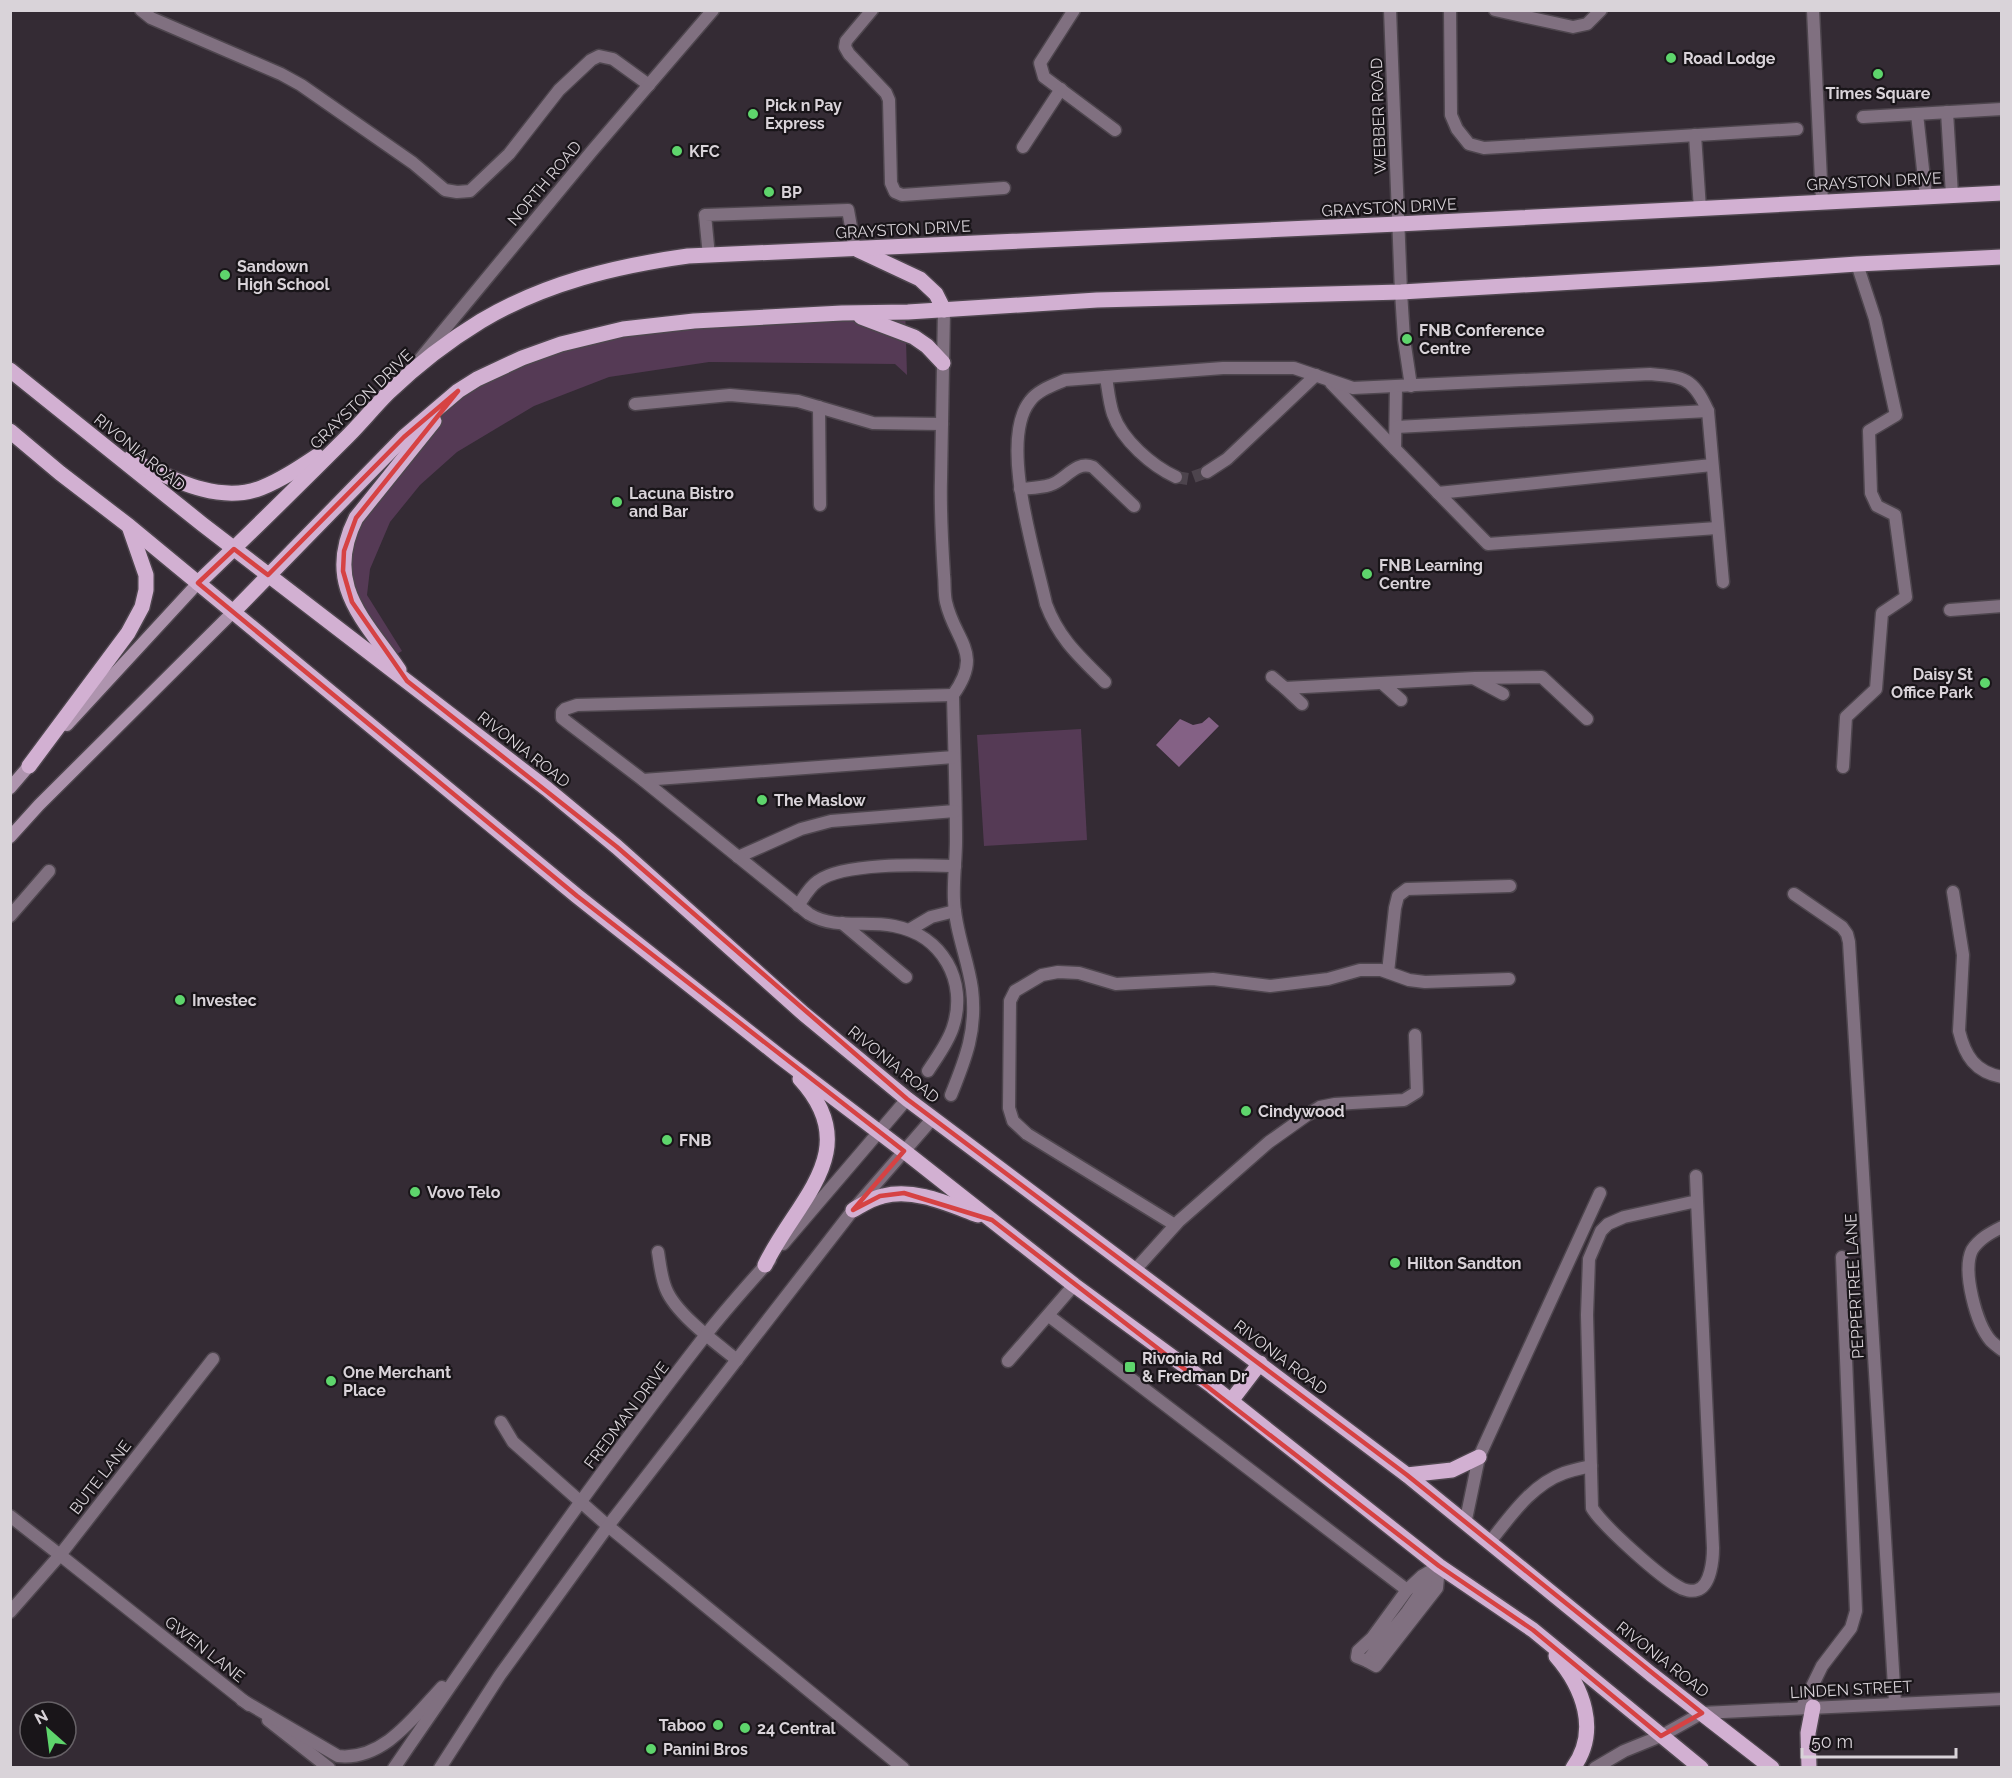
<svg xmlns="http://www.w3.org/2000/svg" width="2012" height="1778" font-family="Raleway,sans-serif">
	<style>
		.green { fill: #553a55 }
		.water { fill: #846185 }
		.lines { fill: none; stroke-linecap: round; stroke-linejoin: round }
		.minor-tunnel { stroke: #4d444d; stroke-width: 12; stroke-dasharray: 12 6; stroke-linecap: butt }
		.service-casing { stroke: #4e464e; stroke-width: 15 }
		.pedestrian-casing { stroke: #4e464e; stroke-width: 15 }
		.minor-casing { stroke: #4e464e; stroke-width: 15 }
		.tertiary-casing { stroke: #4e464e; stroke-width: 15 }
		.secondary-casing { stroke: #4e464e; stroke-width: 15 }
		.primary-casing { stroke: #4e464e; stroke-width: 18 }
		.service { stroke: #807080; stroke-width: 12 }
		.pedestrian { stroke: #807080; stroke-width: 12 }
		.minor { stroke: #807080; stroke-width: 12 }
		.tertiary { stroke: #807080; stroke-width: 12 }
		.secondary { stroke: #ae94ae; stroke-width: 12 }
		.primary { stroke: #d2b0d2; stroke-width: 15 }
		.marked { fill: none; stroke: #d64243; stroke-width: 4.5; stroke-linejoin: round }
		.poi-dot { fill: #5ed56c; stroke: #191519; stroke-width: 2 }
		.labels { text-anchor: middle; stroke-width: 4.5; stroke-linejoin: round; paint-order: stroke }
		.poi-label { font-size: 16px; font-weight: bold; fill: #d9d3d9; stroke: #191519; text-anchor: start }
		.street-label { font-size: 16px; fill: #d9d3d9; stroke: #191519 }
	</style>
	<rect width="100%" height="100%" fill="#342b34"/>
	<!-- green -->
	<g class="green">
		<polygon points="905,305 907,375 895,364 709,362 609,377 534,406 457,452 420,485 390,522 370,569 367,595 402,651 389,659 342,588 365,503 462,393 476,383 581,340"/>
		<polygon points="1081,729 1087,840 984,846 977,735"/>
	</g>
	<!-- water -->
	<polygon class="water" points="1209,717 1219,726 1179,767 1156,745 1180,719 1193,725 1202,723"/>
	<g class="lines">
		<!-- minor-tunnel -->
		<polyline class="minor-tunnel" points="1176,477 1188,479 1207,472"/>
		<defs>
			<g id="service">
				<polyline points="141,10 151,18 281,74 301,85 413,163 445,190 457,192 470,191 509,154 559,90 591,60 599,56 613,59 649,85"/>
				<polyline points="872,10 846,41 845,47 849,54 886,93 889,100 891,183 895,192 902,195 1004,188"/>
				<polyline points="1074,10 1040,63 1044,77 1115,130"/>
				<polyline points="1450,10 1451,115 1457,129 1469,144 1484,148 1797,129"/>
				<polyline points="1495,10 1573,27 1587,24 1601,10"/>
				<polyline points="1813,10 1822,202"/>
				<polyline points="1947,112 1952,195"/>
				<polyline points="1917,114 1926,197"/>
				<polyline points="1863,117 2002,109"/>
				<polyline points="1695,135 1700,209"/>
				<polyline points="1023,147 1061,89"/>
				<polyline points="709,256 705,215 848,210 855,249"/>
				<polyline points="1401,292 1404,339 1411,386"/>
				<path d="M944 310C943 366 942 422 941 479 940 511 942 543 944 575 945 584 944 593 946 602 955 642 984 652 953 695 954 744 956 792 956 841 956 860 953 880 954 900 955 931 968 959 972 989 977 1030 966 1058 951 1095"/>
				<polyline points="1331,383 1395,449"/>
				<polyline points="1396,387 1395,449 1488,544 1717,528"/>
				<polyline points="635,404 730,395 798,401 873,423 942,424"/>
				<polyline points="819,407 820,505"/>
				<polyline points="1396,427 1708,411"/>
				<polyline points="1438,493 1712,465"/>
				<polyline points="1950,610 2002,606"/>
				<path d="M1105 682C1080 657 1059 639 1046 604 1036 557 998 441 1030 401 1038 390 1054 385 1065 380L1223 368H1294L1353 388 1650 374C1685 377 1693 378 1708 411L1723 582"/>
				<polyline points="1843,767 1846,717 1876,689 1882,613 1906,597 1895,515 1877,506 1871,493 1869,431 1896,415 1875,319 1857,264"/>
				<polyline points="643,780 954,757"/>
				<polyline points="738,857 801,829 831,821 955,811"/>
				<path d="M798 906C804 897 809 887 818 881 844 862 922 865 955 866"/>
				<polyline points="10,916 49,871"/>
				<polyline points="842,923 906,977"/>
				<polyline points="909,930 931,917 955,911"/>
				<polyline points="1388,972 1395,908 1398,896 1407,889 1510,886"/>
				<path d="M928 1071C937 1057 948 1043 953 1027 968 981 942 935 894 926 865 920 835 930 809 914L643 780 567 722 562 718V712L565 709 577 705 953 695"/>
				<path d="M1696 1176 1697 1201 1713 1548C1713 1559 1711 1586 1697 1590 1692 1592 1683 1590 1679 1587 1660 1577 1603 1526 1592 1508L1587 1315 1589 1259 1601 1231 1608 1224 1624 1217 1697 1201"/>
				<polyline points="1175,1225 1027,1134 1013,1121 1009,1108 1010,1001 1015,991 1042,975 1058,972 1079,973 1116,984 1213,979 1270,986 1328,979 1360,970 1381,970 1409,980 1425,982 1509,979"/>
				<path d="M2002 1227C1990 1233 1979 1239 1972 1250 1962 1271 1976 1324 1991 1341 1994 1344 1998 1347 2002 1350"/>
				<path d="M658 1252C660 1264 661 1277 666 1289 676 1314 716 1343 737 1360"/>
				<polyline points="1134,1271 1179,1221 1269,1142 1307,1115 1320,1107 1335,1104 1404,1100 1417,1092 1415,1035"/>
				<polyline points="1049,1316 1407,1590"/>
				<polyline points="1008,1361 1074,1285"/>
				<polyline points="501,1422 513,1442 608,1526 903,1768"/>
				<polyline points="10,1516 60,1555"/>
				<polyline points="1465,1524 1479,1457 1600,1193"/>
				<path d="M1489 1543C1510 1517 1531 1485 1564 1473 1572 1470 1582 1468 1591 1466"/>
				<polygon points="1439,1566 1407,1612 1367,1661 1357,1657 1358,1651 1372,1638 1407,1590 1422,1576"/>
				<polyline points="1367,1661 1376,1666 1437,1588 1439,1567"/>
			</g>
			<g id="pedestrian">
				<polyline points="1272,677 1285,688 1475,678 1542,677 1587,719"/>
				<polyline points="1475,679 1503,694"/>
				<polyline points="1383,684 1401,700"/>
				<polyline points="1285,688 1302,704"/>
			</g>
			<g id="minor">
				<polyline points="1390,10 1401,292"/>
				<polyline points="420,359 592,151 713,10"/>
				<path d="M1106 377C1108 389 1109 402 1113 414 1122 440 1152 466 1176 477"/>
				<polyline points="1207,472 1227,459 1316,375"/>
				<path d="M1020 489C1030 488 1040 488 1050 485 1065 481 1075 460 1093 467L1134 506"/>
				<path d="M1953 892 1963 955 1959 1031C1965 1056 1975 1072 2002 1077"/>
				<polyline points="1794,894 1842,927 1847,934 1849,942 1895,1703"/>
				<polyline points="60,1555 249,1705"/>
				<polyline points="10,1612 60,1555 213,1359"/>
				<polyline points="1802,1707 1822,1666 1851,1628 1856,1611 1842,1257"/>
				<polyline points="268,1720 329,1768"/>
				<polyline points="1595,1768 1624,1751 1661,1736 1702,1713 2002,1699"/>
			</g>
			<g id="tertiary">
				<polyline points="783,1244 907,1099"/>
				<path d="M242 1700 338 1756C383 1761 414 1717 442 1687"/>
				<path d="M394 1768C494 1622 596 1476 705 1336 725 1310 748 1285 770 1260"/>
				<polyline points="440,1768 500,1675 608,1526 853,1210 933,1118"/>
			</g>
			<g id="secondary">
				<polyline points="67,725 198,583"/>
				<polyline points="10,788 34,760"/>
				<polyline points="10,837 39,805 233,612"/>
			</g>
			<g id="primary">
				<polyline points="858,250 920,279 936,294 944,310"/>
				<polyline points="861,317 914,337 927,346 943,363"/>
				<polyline points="10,370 202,524 547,789 617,847 804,1014 907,1099 1407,1475 1651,1674 1772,1768"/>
				<polyline points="10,431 60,473 129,526 577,896 779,1056 904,1151 1074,1285 1212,1386 1439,1566 1533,1630 1701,1768"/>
				<path d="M129 459C169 477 217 505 261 488 281 480 299 468 317 456"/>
				<path d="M198 583C248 535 298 486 348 436 362 422 374 407 388 393 416 366 448 341 481 321 545 283 616 266 688 256L1398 224 2002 193"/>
				<polyline points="233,612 404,437 458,391 477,379 522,358 561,344 623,329 694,321 842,313 908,312 1097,300 1401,292 1713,274 1857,264 2002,257"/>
				<path d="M399 670C363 618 323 584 356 518L434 421"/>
				<polyline points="29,766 128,633 142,607 146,590 146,575 130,529"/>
				<path d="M853 1210C862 1205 872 1198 883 1196 915 1188 948 1204 978 1215"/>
				<path d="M765 1265C796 1200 866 1151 800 1079"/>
				<polyline points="1231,1401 1260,1363"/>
				<polyline points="1407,1475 1452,1470 1479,1457"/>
				<path d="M1556 1656C1583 1687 1600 1731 1573 1768"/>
				<polyline points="1809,1768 1808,1733 1813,1707"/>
			</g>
		</defs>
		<!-- service casing -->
		<use href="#service" class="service-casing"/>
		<!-- pedestrian casing -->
		<use href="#pedestrian" class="pedestrian-casing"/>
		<!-- minor casing -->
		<use href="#minor" class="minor-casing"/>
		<!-- tertiary casing -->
		<use href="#tertiary" class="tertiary-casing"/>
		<!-- secondary casing -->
		<use href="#secondary" class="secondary-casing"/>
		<!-- primary casing -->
		<use href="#primary" class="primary-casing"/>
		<!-- service -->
		<use href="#service" class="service"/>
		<!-- pedestrian -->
		<use href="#pedestrian" class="pedestrian"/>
		<!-- minor -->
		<use href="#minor" class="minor"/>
		<!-- tertiary -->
		<use href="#tertiary" class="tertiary"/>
		<!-- secondary -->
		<use href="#secondary" class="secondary"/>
		<!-- primary -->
		<use href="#primary" class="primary"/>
	</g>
	<!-- marked area -->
	<path class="marked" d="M458 391 356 518 344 551 343 571 352 602 407 681 617 847 907 1099 1407 1475 1702 1713 1661 1736 1533 1630 1439 1566 992 1220 904 1193 880 1196 853 1210 904 1151 577 896 198 583 234 549 268 575 404 437Z"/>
	<!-- markers -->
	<g class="poi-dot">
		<circle cx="1671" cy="58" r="6"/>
		<circle cx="1878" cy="74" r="6"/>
		<circle cx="753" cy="114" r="6"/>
		<circle cx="677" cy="151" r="6"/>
		<circle cx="769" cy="192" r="6"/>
		<circle cx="225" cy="275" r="6"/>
		<circle cx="1407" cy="339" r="6"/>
		<circle cx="617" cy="502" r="6"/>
		<circle cx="1367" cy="574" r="6"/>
		<circle cx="1985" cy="683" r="6"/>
		<circle cx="762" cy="800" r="6"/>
		<circle cx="180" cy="1000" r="6"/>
		<circle cx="1246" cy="1111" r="6"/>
		<circle cx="667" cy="1140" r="6"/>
		<circle cx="415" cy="1192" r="6"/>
		<circle cx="1395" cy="1263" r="6"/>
		<rect x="1124" y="1361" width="12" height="12" rx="3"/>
		<circle cx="331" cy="1381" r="6"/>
		<circle cx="718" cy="1725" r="6"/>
		<circle cx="745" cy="1728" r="6"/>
		<circle cx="651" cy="1749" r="6"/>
	</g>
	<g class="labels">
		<!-- poi labels -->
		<g class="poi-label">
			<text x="1683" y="64">Road Lodge</text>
			<text x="1878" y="99" text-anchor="middle">Times Square</text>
			<text x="765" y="111">Pick n Pay<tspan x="765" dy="18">Express</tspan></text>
			<text x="689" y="157">KFC</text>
			<text x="781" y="198">BP</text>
			<text x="237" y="272">Sandown<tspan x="237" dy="18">High School</tspan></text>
			<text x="1419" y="336">FNB Conference<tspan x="1419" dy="18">Centre</tspan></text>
			<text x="629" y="499">Lacuna Bistro<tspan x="629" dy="18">and Bar</tspan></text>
			<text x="1379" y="571">FNB Learning<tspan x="1379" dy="18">Centre</tspan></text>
			<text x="1973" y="680" text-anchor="end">Daisy St<tspan x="1973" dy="18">Office Park</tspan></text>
			<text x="774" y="806">The Maslow</text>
			<text x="192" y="1006">Investec</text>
			<text x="1258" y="1117">Cindywood</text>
			<text x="679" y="1146">FNB</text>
			<text x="427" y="1198">Vovo Telo</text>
			<text x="1407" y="1269">Hilton Sandton</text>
			<text x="1142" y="1364">Rivonia Rd<tspan x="1142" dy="18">&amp; Fredman Dr</tspan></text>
			<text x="343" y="1378">One Merchant<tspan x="343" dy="18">Place</tspan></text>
			<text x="706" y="1731" text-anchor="end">Taboo</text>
			<text x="757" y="1734">24 Central</text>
			<text x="663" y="1755">Panini Bros</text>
		</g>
		<!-- street labels -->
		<g class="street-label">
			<text transform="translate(1378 116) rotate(-92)" y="6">WEBBER ROAD</text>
			<text transform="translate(1874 181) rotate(-3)" y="6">GRAYSTON DRIVE</text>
			<text transform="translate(544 183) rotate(-50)" y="6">NORTH ROAD</text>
			<text transform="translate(1389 207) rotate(-3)" y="6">GRAYSTON DRIVE</text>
			<text transform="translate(903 229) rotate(-3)" y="6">GRAYSTON DRIVE</text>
			<text transform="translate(361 399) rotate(-44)" y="6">GRAYSTON DRIVE</text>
			<text transform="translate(140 452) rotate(39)" y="6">RIVONIA ROAD</text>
			<text transform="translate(524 749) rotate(38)" y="6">RIVONIA ROAD</text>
			<text transform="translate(894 1064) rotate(39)" y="6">RIVONIA ROAD</text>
			<text transform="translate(1854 1286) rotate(-93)" y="6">PEPPERTREE LANE</text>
			<text transform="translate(1281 1357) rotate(37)" y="6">RIVONIA ROAD</text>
			<text transform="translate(626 1415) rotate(-53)" y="6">FREDMAN DRIVE</text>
			<text transform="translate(100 1477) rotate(-52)" y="6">BUTE LANE</text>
			<text transform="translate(205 1649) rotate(38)" y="6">GWEN LANE</text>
			<text transform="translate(1663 1659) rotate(38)" y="6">RIVONIA ROAD</text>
			<text transform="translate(1851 1689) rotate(-3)" y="6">LINDEN STREET</text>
		</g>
	</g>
	<!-- border -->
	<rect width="2012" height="1778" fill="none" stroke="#d9d3d9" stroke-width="24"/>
	<!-- north arrow -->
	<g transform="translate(48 1730) rotate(332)"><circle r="28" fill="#191519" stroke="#666166" stroke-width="1.5"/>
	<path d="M0-4.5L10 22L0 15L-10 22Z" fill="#5ed56c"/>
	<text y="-9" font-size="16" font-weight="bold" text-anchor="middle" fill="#d9d3d9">N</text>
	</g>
	<!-- scale -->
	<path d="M1802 1748v9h154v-9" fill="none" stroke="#d9d3d9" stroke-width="3"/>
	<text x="1811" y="1748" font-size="18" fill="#d9d3d9" stroke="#191519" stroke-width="4.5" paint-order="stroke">50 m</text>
</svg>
